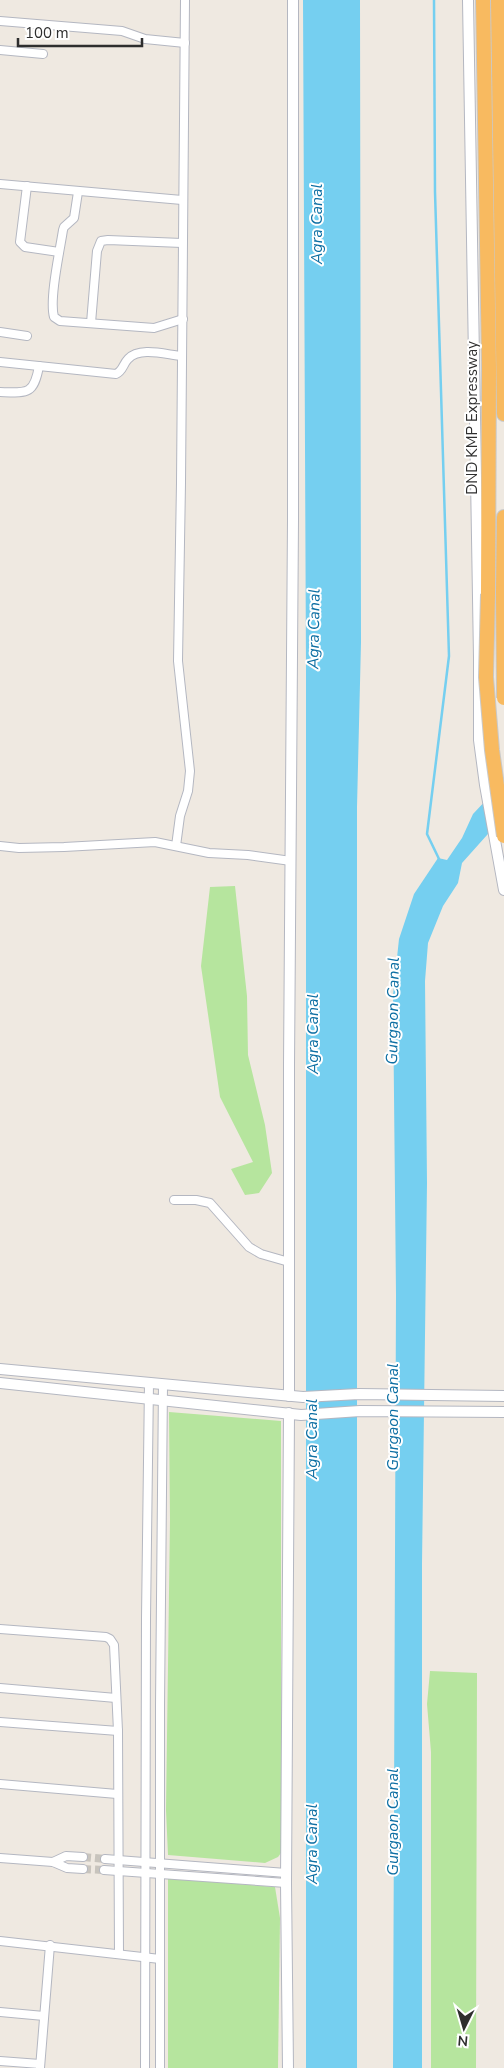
<svg xmlns="http://www.w3.org/2000/svg" width="504" height="2068" font-family="'Nunito Sans',sans-serif">
	<style>
		.green { fill: #b6e59e }
		.water { fill: #75cff0 }
		.lines { fill: none; stroke-linecap: round; stroke-linejoin: round }
		.stream { stroke: #75cff0; stroke-width: 2.5 }
		.minor-tunnel { stroke: #c8c4bd; stroke-width: 8; stroke-dasharray: 8 4; stroke-linecap: butt }
		.minor-casing { stroke: #b4b7c1; stroke-width: 10 }
		.tertiary-casing { stroke: #b4b7c1; stroke-width: 12 }
		.trunk-casing { stroke: #c9c9c9; stroke-width: 16 }
		.minor { stroke: #fff; stroke-width: 8 }
		.tertiary { stroke: #fff; stroke-width: 10 }
		.trunk { stroke: #f8ba60; stroke-width: 14 }
		.trunk-bridge-casing { stroke: #c9c9c9; stroke-width: 16; stroke-linecap: butt }
		.trunk-bridge { stroke: #f8ba60; stroke-width: 14 }
		.labels { text-anchor: middle; stroke-width: 4; stroke-linejoin: round; paint-order: stroke }
		.street-label { font-size: 15px; fill: #2e2e2e; stroke: #fff }
		.water-label { font-size: 16px; font-style: italic; fill: #0d6fa3; stroke: #fff }
	</style>
	<rect width="100%" height="100%" fill="#efe9e1"/>
	<!-- green -->
	<g class="green">
		<polygon points="235,886 247,996 248,1055 265,1125 272,1173 259,1193 245,1195 231,1169 253,1162 220,1097 201,966 210,887"/>
		<polygon points="169,1412 281,1421 281,1853 278,1857 265,1863 168,1855 166,1810 170,1520"/>
		<polygon points="430,1671 477,1673 476,2068 431,2068 431,1752 427,1704"/>
		<polygon points="168,1878 275,1887 280,1918 278,2068 168,2068"/>
	</g>
	<!-- water -->
	<g class="water">
		<polygon points="303,0 360,0 361,642 357,807 357,2068 306,2068 306,670"/>
		<polygon points="504,781 504,816 462,863 458,883 443,906 428,943 425,981 427,1183 422,1564 422,2068 393,2068 396,1295 393,995 399,939 414,894 438,858 447,860 462,838 473,814"/>
	</g>
	<g class="lines">
		<!-- stream -->
		<polyline class="stream" points="434,0 435,192 449,656 427,834 440,861"/>
		<!-- minor-tunnel -->
		<g class="minor-tunnel">
			<polyline points="83,1857 105,1859"/>
			<polyline points="83,1869 104,1870"/>
		</g>
		<defs>
			<g id="minor">
				<polyline points="0,21 122,31 145,39 185,43"/>
				<polyline points="0,50 43,54"/>
				<polyline points="0,184 182,200"/>
				<polyline points="27,186 20,242 25,247 59,252"/>
				<path d="M78 192 74 218 64 227 63 230C60 250 49 299 54 317L60 321 154 328 183 319"/>
				<polyline points="91,323 97,251 101,241 108,240 182,243"/>
				<polyline points="0,332 27,336"/>
				<path d="M0 362 116 374C123 371 123 364 128 359 140 346 167 355 182 356"/>
				<path d="M0 392C27 393 34 395 39 366"/>
				<polyline points="0,846 19,848 64,847 155,842 209,853 248,855 291,861"/>
				<polyline points="176,846 180,816 188,791 190,771 178,661 181,483 185,0"/>
				<polyline points="174,1200 196,1200 210,1203 249,1247 261,1254 289,1262"/>
				<polyline points="0,1629 106,1637 110,1639 114,1645 118,1731 119,1954"/>
				<polyline points="0,1688 116,1698"/>
				<polyline points="0,1722 118,1731"/>
				<polyline points="0,1784 117,1794"/>
				<polyline points="0,1858 53,1862 67,1868 83,1869"/>
				<polyline points="105,1859 286,1873"/>
				<polyline points="53,1862 66,1856 83,1857"/>
				<polyline points="104,1870 286,1883"/>
				<polyline points="0,1941 160,1959"/>
				<polyline points="0,2012 44,2016"/>
				<polyline points="0,2061 40,2064"/>
				<polyline points="40,2068 50,1945"/>
				<polyline points="145,2068 146,1618 149,1383"/>
				<polyline points="160,2068 160,1706 163,1384"/>
			</g>
			<g id="tertiary">
				<polyline points="468,0 479,657 479,740 485,785 504,890"/>
				<polyline points="0,1369 303,1397 359,1394 504,1396"/>
				<polyline points="0,1383 301,1415 360,1411 504,1412"/>
				<polyline points="289,1396 289,1066 293,520 293,0"/>
				<polyline points="288,2068 286,1883 289,1413"/>
			</g>
			<g id="trunk">
				<polyline points="483,0 489,368 488,594"/>
				<polyline points="498,0 504,414"/>
				<polyline points="503,592 504,517"/>
			</g>
		</defs>
		<!-- minor casing -->
		<use href="#minor" class="minor-casing"/>
		<!-- tertiary casing -->
		<use href="#tertiary" class="tertiary-casing"/>
		<!-- trunk casing -->
		<use href="#trunk" class="trunk-casing"/>
		<!-- minor -->
		<use href="#minor" class="minor"/>
		<!-- tertiary -->
		<use href="#tertiary" class="tertiary"/>
		<!-- trunk -->
		<use href="#trunk" class="trunk"/>
		<defs>
			<g id="trunk-bridge">
				<polyline points="503,592 504,698"/>
				<polyline points="488,594 486,677 492,750 504,836"/>
			</g>
		</defs>
		<!-- trunk-bridge casing -->
		<use href="#trunk-bridge" class="trunk-bridge-casing"/>
		<!-- trunk-bridge -->
		<use href="#trunk-bridge" class="trunk-bridge"/>
	</g>
	<g class="labels">
		<!-- street labels -->
		<g class="street-label">
			<text transform="translate(472 418) rotate(-90)" y="5">DND KMP Expressway</text>
		</g>
		<!-- water labels -->
		<g class="water-label">
			<text transform="translate(316 224) rotate(-90)" y="6">Agra Canal</text>
			<text transform="translate(313 629) rotate(-89)" y="6">Agra Canal</text>
			<text transform="translate(392 1011) rotate(-89)" y="6">Gurgaon Canal</text>
			<text transform="translate(312 1034) rotate(-90)" y="6">Agra Canal</text>
			<text transform="translate(392 1417) rotate(-90)" y="6">Gurgaon Canal</text>
			<text transform="translate(311 1439) rotate(-90)" y="6">Agra Canal</text>
			<text transform="translate(392 1822) rotate(-90)" y="6">Gurgaon Canal</text>
			<text transform="translate(311 1844) rotate(-90)" y="6">Agra Canal</text>
		</g>
	</g>
	<!-- north arrow -->
	<g transform="translate(464 2028) rotate(185)" stroke="#ffffff" stroke-width="4" paint-order="stroke">
	<path d="M0-4L9 19L0 12L-9 19Z" fill="#2e2e2e"/>
	<text y="-8" font-size="14" font-weight="bold" text-anchor="middle" fill="#2e2e2e">N</text>
	</g>
	<!-- scale -->
	<path d="M18 38v8h124v-8" fill="none" stroke="#2e2e2e" stroke-width="2.5"/>
	<text x="25" y="38" font-size="15" fill="#2e2e2e" stroke="#ffffff" stroke-width="4" paint-order="stroke">100 m</text>
</svg>
